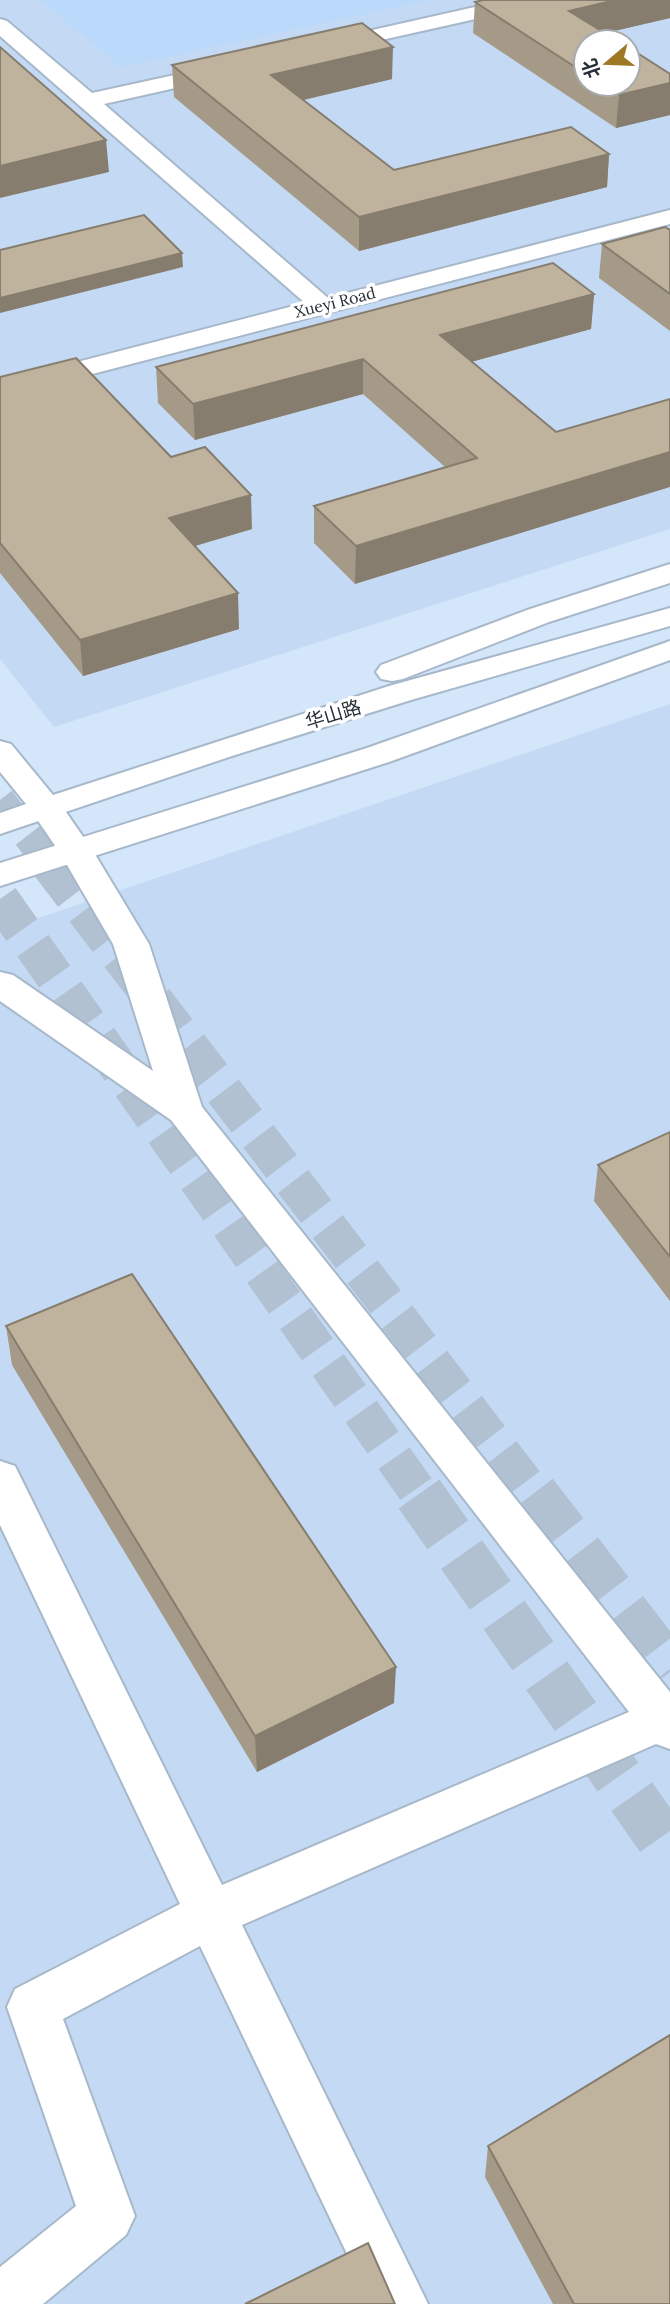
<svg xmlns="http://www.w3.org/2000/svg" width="670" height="2304" font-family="Lora,'Noto Sans SC',serif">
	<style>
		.built { fill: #c4daf4; fill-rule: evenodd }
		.green { fill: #bad9fb }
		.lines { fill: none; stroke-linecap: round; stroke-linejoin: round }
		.secondary-tunnel-far2 { stroke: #b1c1d2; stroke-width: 30; stroke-dasharray: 30 15; stroke-linecap: butt }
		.secondary-tunnel-far1 { stroke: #b1c1d2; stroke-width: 38; stroke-dasharray: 38 19; stroke-linecap: butt }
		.secondary-tunnel { stroke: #b1c1d2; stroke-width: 50; stroke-dasharray: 50 24; stroke-linecap: butt }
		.street-casing { stroke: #a7b8ca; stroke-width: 4 }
		.secondary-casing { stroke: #a7b8ca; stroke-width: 4 }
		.street { fill: #fff; fill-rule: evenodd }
		.secondary { fill: #fff; fill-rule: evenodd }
		.wall { fill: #a49a87 }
		.shaded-wall { fill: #867d6e }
		.building { fill: #bfb39d; stroke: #867d6e; stroke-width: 2 }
		.labels { text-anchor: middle; stroke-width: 7; stroke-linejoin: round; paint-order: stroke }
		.far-street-label { font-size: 16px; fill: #262d34; stroke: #fff }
		.street-label { font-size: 19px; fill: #262d34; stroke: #fff }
	</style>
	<rect width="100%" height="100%" fill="#d4e6f9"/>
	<!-- built -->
	<g class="built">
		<path d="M0 0H670V529L54 727 0 659ZM586 42H628V84H586Z"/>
		<polygon points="670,704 670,2304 0,2304 0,931"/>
	</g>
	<!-- green -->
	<polygon class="green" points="40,0 430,0 121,67"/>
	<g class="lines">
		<!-- secondary-tunnel-far2 -->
		<polyline class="secondary-tunnel-far2" points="0,800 52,867"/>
		<!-- secondary-tunnel-far1 -->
		<g class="secondary-tunnel-far1">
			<polyline points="50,865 534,1495"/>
			<polyline points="0,899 420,1495"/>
		</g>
		<!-- secondary-tunnel -->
		<g class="secondary-tunnel">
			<polyline points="419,1494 670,1851"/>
			<polyline points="533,1494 670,1672"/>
		</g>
		<defs>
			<g id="street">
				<polygon points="506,0 544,0 541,4 534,6 328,52 320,51 317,46 320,41 328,40"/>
				<polygon points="0,19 7,21 92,93 225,64 233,65 236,70 233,75 104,104 328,298 670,210 670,224 0,398 0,382 305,303 0,36"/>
				<polygon points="47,799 59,802 93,851 149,944 202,1107 670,1692 670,1749 656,1744 242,1925 428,2304 371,2304 200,1946 63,2019 135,2216 126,2235 43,2304 0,2304 0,2267 76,2206 7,2007 15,1989 180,1904 0,1525 0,1461 15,1466 222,1885 629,1712 171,1120 0,1001 0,972 13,975 153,1071 113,944 60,853 30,809 35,802"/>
			</g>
			<g id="secondary">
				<polygon points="670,564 670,583 549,622 403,679 392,681 381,679 376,672 381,665 527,610"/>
				<polygon points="670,608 670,626 411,700 232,756 0,834 0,813 26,804 0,772 0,741 11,744 53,795 389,686"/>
				<polygon points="670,641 670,660 389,762 0,886 0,863 367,748"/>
			</g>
		</defs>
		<!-- street casing -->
		<use href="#street" class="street-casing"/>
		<!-- secondary casing -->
		<use href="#secondary" class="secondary-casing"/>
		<!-- street -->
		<use href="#street" class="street"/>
		<!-- secondary -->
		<use href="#secondary" class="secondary"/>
	</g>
	<!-- wall -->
	<g class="wall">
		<polygon points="670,0 670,18 605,33 586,42 586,84 628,84 670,74 670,115 616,128 473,33 475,2"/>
		<polygon points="172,65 392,79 304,100 394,170 609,154 607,187 359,251 174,97"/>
		<polygon points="670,230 670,331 599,278 602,244"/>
		<polygon points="594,294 591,329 471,362 556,432 355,584 314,543 314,506 445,467 363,394 195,440 158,403 156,367"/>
		<polygon points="0,377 171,457 252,529 195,546 239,629 83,676 0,573"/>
		<polygon points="670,1132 670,1301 594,1201 598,1165"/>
		<polygon points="6,1326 394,1703 257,1772 12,1365"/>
		<polygon points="488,2146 670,2304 553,2304 485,2177"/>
	</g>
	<!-- shaded-wall -->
	<g class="shaded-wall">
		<polygon points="616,0 670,0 670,18 567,42 569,11"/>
		<polygon points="393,47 392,79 272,107 271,75"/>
		<polygon points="670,83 670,115 616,128 619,95"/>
		<polygon points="106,140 109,172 0,198 0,166"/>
		<polygon points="609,154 607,187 359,251 359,217"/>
		<polygon points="182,253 183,267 0,313 0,298"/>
		<polygon points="594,294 591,329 438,371 440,335"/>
		<polygon points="363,359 363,394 195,440 193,404"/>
		<polygon points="670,452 670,487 355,584 356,546"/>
		<polygon points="251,495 252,529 171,553 169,518"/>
		<polygon points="238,593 239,629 83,676 80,640"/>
		<polygon points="396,1667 394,1703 257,1772 255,1736"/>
	</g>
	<!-- building -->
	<g class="building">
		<polygon points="483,0 616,0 569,11 619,42 586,42 586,74 475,2"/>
		<polygon points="362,23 393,47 271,75 394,170 571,127 609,154 359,217 172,65"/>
		<polygon points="0,47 106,140 0,166"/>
		<polygon points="628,47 670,74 670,83 619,95 601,84 628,84"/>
		<polygon points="144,215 182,253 0,298 0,250"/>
		<polygon points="665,227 670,230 670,294 602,244"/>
		<polygon points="553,263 594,294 440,335 556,432 670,399 670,452 356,546 314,506 477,458 363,359 193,404 156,367"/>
		<polygon points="76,358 171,457 205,447 251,495 169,518 238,593 80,640 0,543 0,377"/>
		<polygon points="670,1132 670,1257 598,1165"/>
		<polygon points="132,1274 396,1667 255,1736 6,1326"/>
		<polygon points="670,2035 670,2304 574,2304 488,2146"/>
		<polygon points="368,2243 395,2304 245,2304"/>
	</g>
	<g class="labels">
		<!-- far-street labels -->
		<g class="far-street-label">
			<text transform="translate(335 302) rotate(-14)" y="6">Xueyi Road</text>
		</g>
		<!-- street labels -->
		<g class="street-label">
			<text transform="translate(333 714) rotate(-17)" y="7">华山路</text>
		</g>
	</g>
	<!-- north arrow -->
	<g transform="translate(607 63) rotate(251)"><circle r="33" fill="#ffffff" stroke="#a8abae" stroke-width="2"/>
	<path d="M0-5L12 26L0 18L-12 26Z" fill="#9f7826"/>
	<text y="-10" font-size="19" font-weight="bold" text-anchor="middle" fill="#262d34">北</text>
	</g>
</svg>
